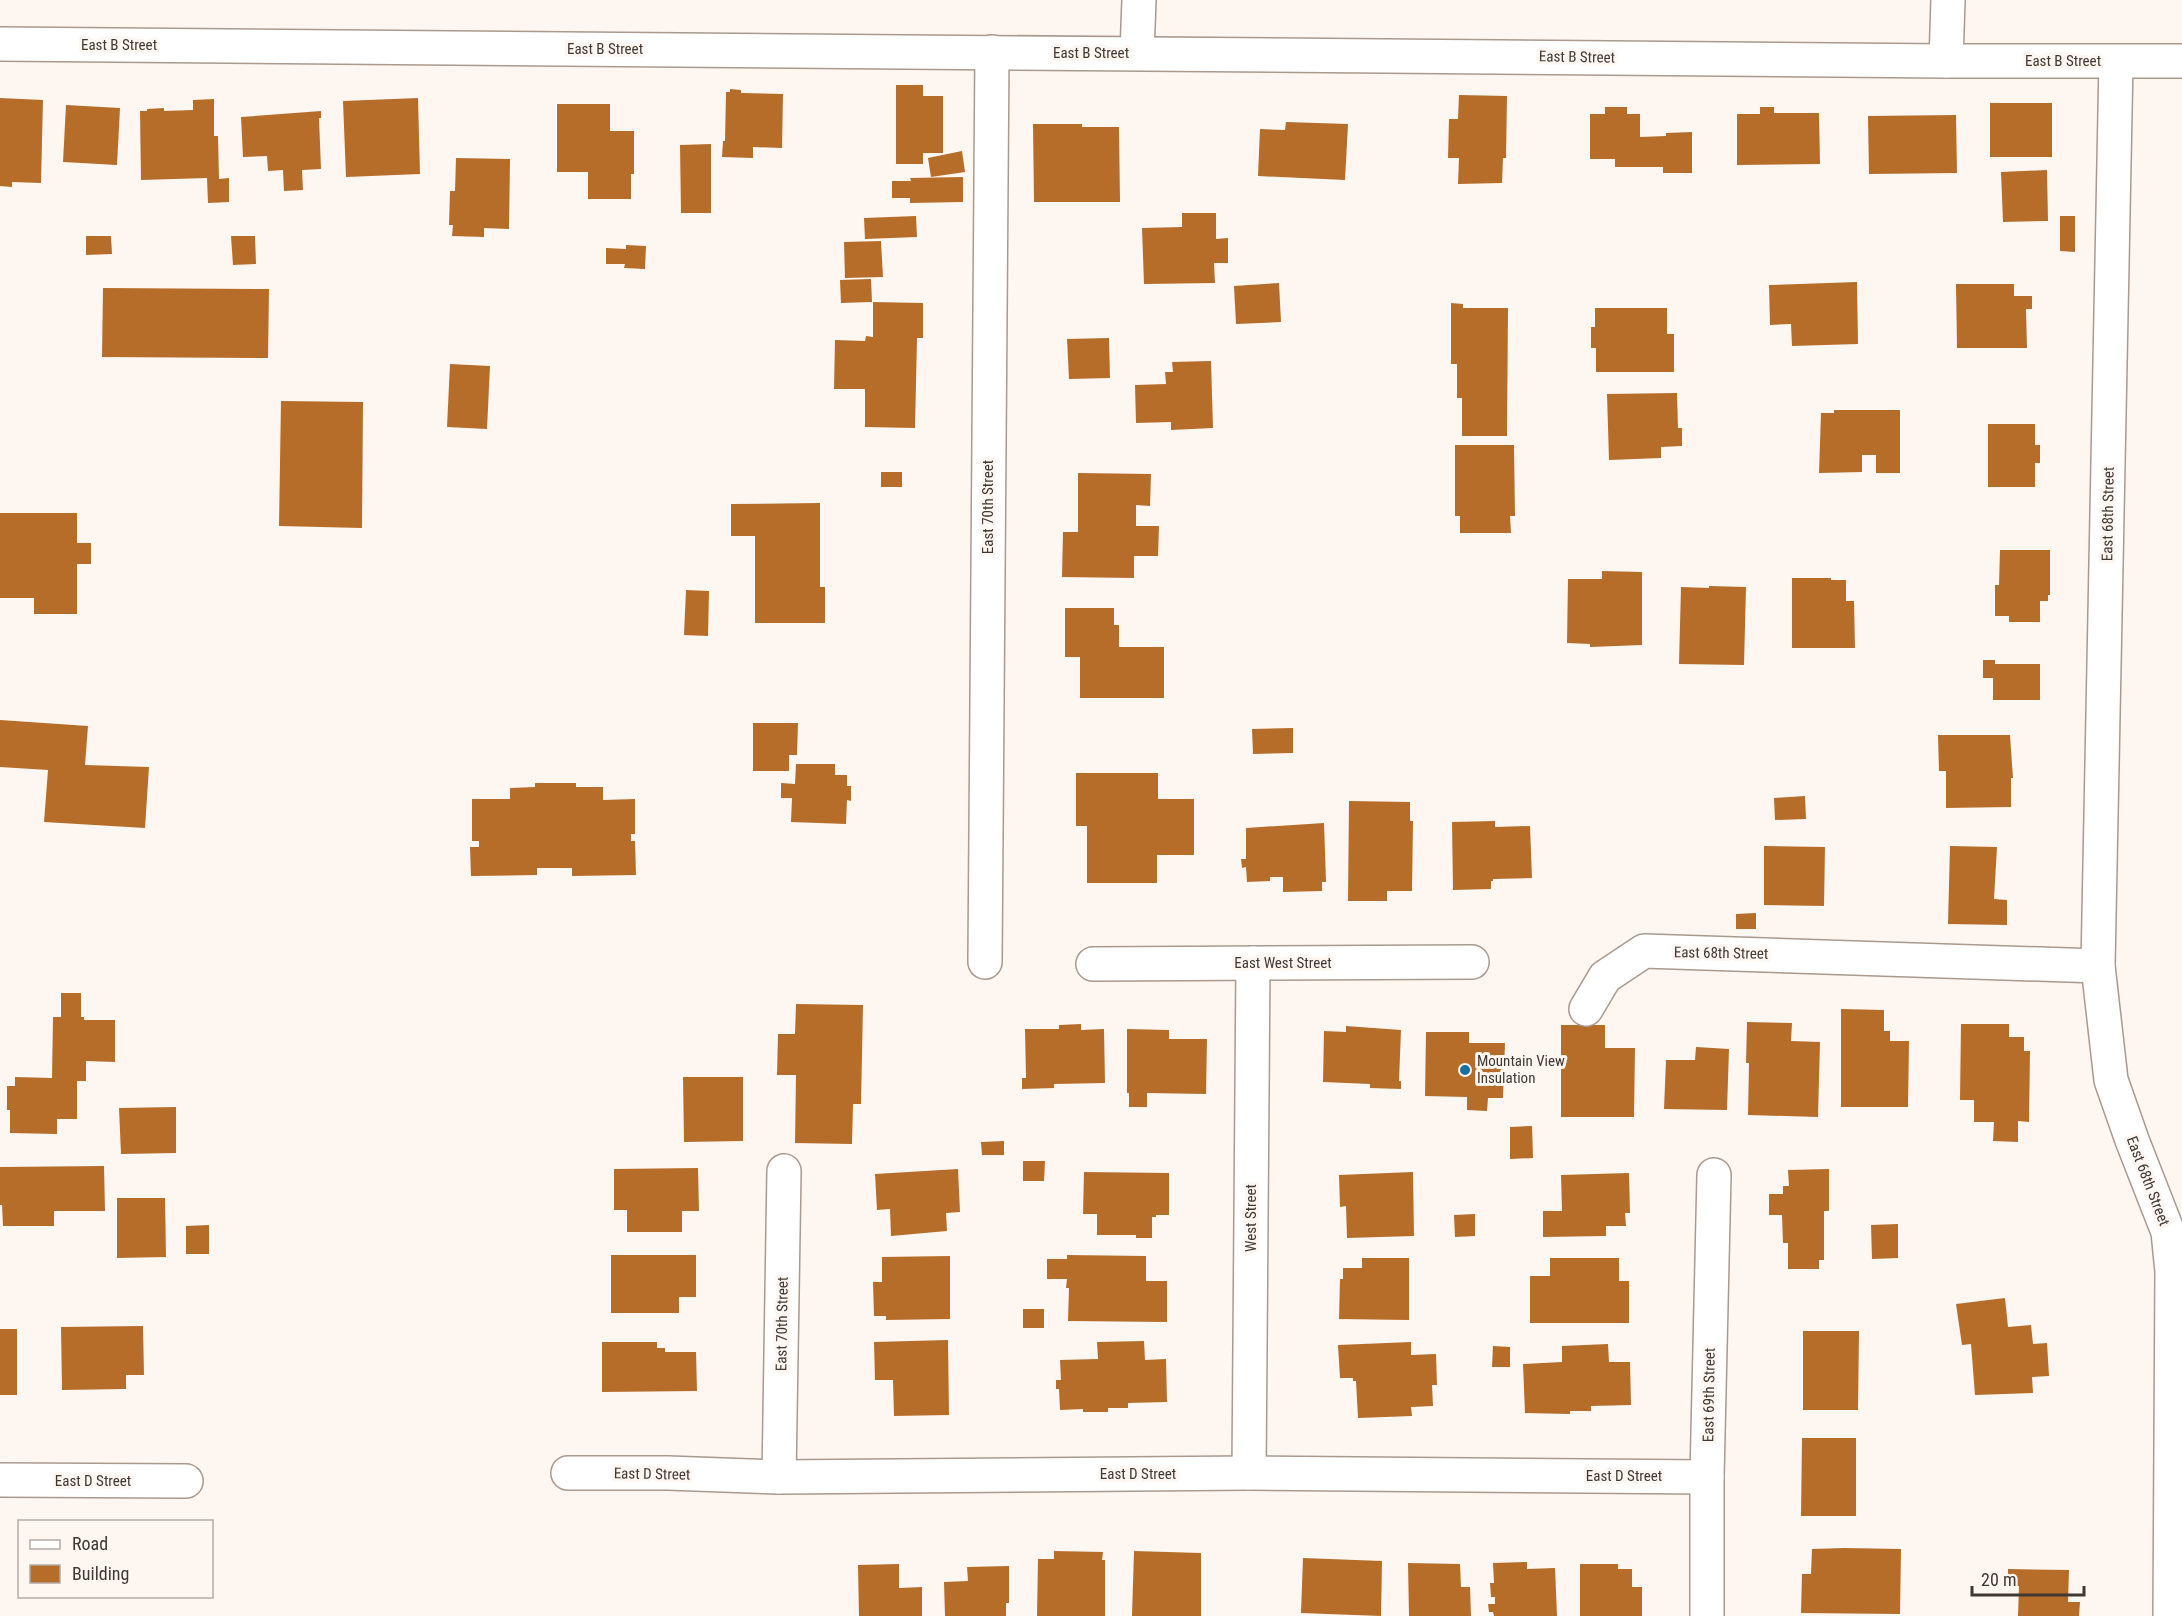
<svg xmlns="http://www.w3.org/2000/svg" width="2182" height="1616" font-family="'Roboto Condensed',sans-serif">
	<style>
		.building { fill: #b76d2a }
		.lines { fill: none; stroke-linecap: round; stroke-linejoin: round }
		.minor-casing { stroke: #aa998d; stroke-width: 36 }
		.minor { stroke: #fff; stroke-width: 33 }
		.poi-dot { fill: #1870a0; stroke: #fdf6f1; stroke-width: 2 }
		.labels { text-anchor: middle; stroke-width: 6; stroke-linejoin: round; paint-order: stroke }
		.street-label { font-size: 15px; fill: #3f3833; stroke: #fdf6f1 }
		.poi-label { font-size: 15px; fill: #3f3833; stroke: #fdf6f1; text-anchor: start }
	</style>
	<rect width="100%" height="100%" fill="#fdf6f1"/>
	<!-- building -->
	<g class="building">
		<polygon points="896,85 923,85 923,96 943,96 943,153 923,153 923,164 896,164"/>
		<polygon points="730,89 741,90 741,93 783,94 782,148 753,147 753,158 722,157 723,141 725,141 726,92 730,92"/>
		<polygon points="1459,95 1507,96 1506,158 1503,158 1502,183 1458,184 1459,158 1448,158 1449,119 1458,119"/>
		<polygon points="0,98 43,100 41,183 12,182 12,187 0,186"/>
		<polygon points="418,98 420,174 346,177 343,101"/>
		<polygon points="214,99 214,136 218,136 219,179 229,178 229,202 208,203 207,178 141,180 140,111 147,111 147,109 164,108 164,111 193,110 193,100"/>
		<rect x="1990" y="103" width="62" height="54"/>
		<polygon points="557,104 610,104 610,131 634,131 634,174 631,174 631,199 588,199 588,172 557,172"/>
		<polygon points="66,105 120,108 117,165 63,162"/>
		<polygon points="1605,107 1627,107 1627,114 1640,114 1640,137 1666,136 1666,133 1692,132 1692,173 1663,173 1663,167 1615,167 1615,159 1590,159 1590,114 1605,114"/>
		<polygon points="1760,107 1774,107 1774,113 1819,113 1820,164 1737,165 1737,114 1760,114"/>
		<polygon points="321,111 321,118 319,118 321,169 302,170 303,190 284,191 283,170 268,171 267,156 243,157 241,117"/>
		<polygon points="1956,115 1957,173 1869,174 1868,116"/>
		<polygon points="1286,122 1348,124 1345,180 1258,176 1260,129 1285,130"/>
		<polygon points="1033,124 1082,124 1082,127 1119,127 1120,202 1034,202"/>
		<polygon points="711,144 711,213 681,213 680,145"/>
		<polygon points="962,151 965,172 931,177 928,158"/>
		<polygon points="456,158 510,159 509,229 484,228 484,237 452,236 453,225 449,225 450,191 455,191"/>
		<polygon points="2047,170 2048,221 2003,222 2001,172"/>
		<polygon points="963,177 963,202 910,203 910,198 892,198 892,181 911,181 910,178"/>
		<polygon points="1182,213 1216,213 1216,239 1228,238 1228,263 1214,263 1215,283 1144,284 1142,228 1182,227"/>
		<polygon points="916,216 917,237 865,239 864,218"/>
		<polygon points="2060,216 2075,216 2075,252 2060,251"/>
		<polygon points="86,236 111,236 112,254 86,255"/>
		<polygon points="231,236 255,236 256,264 233,265"/>
		<polygon points="881,241 883,277 845,278 844,242"/>
		<polygon points="626,245 646,246 645,269 624,268 625,264 606,264 606,248 626,249"/>
		<polygon points="871,279 872,302 841,303 840,280"/>
		<polygon points="1857,282 1858,344 1792,346 1791,324 1770,325 1769,285"/>
		<polygon points="1279,283 1281,322 1236,324 1234,286"/>
		<polygon points="1956,284 2014,284 2014,296 2032,296 2032,309 2026,309 2027,348 1957,348"/>
		<polygon points="103,288 269,289 268,358 102,357"/>
		<polygon points="873,302 923,303 923,338 917,338 915,428 865,427 865,389 834,389 835,340 865,341 866,336 873,337"/>
		<polygon points="1451,303 1463,304 1463,308 1508,308 1507,436 1462,436 1462,398 1457,398 1457,364 1451,364"/>
		<polygon points="1595,308 1667,308 1667,334 1674,334 1674,372 1596,372 1596,348 1591,348 1591,327 1595,327"/>
		<polygon points="1109,338 1110,378 1069,379 1067,339"/>
		<polygon points="1211,361 1213,428 1171,430 1171,422 1136,423 1135,385 1166,384 1165,372 1173,372 1172,362"/>
		<polygon points="450,364 490,366 487,429 447,427"/>
		<polygon points="1677,393 1678,428 1682,428 1682,446 1661,447 1661,458 1609,460 1607,394"/>
		<polygon points="281,401 363,402 362,528 279,526"/>
		<polygon points="1834,410 1900,410 1900,473 1876,473 1876,455 1862,455 1862,472 1819,473 1821,413 1834,413"/>
		<polygon points="1988,424 2035,424 2035,445 2040,445 2040,463 2035,463 2035,487 1988,487"/>
		<polygon points="1455,445 1514,445 1515,516 1510,516 1511,533 1460,533 1460,516 1455,516"/>
		<rect x="881" y="472" width="21" height="15"/>
		<polygon points="1078,473 1151,474 1150,506 1136,505 1136,526 1159,526 1158,556 1134,556 1134,578 1062,577 1063,532 1078,532"/>
		<polygon points="820,503 820,587 825,587 825,623 755,623 755,536 731,536 731,504"/>
		<polygon points="0,513 77,513 77,543 91,543 91,564 77,564 77,614 34,614 34,598 0,598"/>
		<polygon points="2000,550 2050,550 2050,595 2048,595 2048,601 2040,601 2040,622 2009,622 2009,616 1995,616 1995,585 1999,585"/>
		<polygon points="1602,571 1642,572 1642,645 1590,647 1590,644 1567,643 1568,579 1602,579"/>
		<polygon points="1792,578 1831,578 1831,580 1846,580 1846,601 1854,601 1855,648 1792,648"/>
		<polygon points="1709,586 1746,587 1744,665 1679,664 1681,587 1709,588"/>
		<polygon points="686,590 709,591 708,636 684,635"/>
		<polygon points="1065,608 1114,608 1114,625 1119,625 1119,647 1164,647 1164,698 1080,698 1080,657 1065,657"/>
		<polygon points="1983,660 1995,660 1995,664 2040,664 2040,700 1993,700 1993,678 1983,678"/>
		<polygon points="0,720 88,726 85,765 149,767 145,828 44,822 48,770 0,767"/>
		<polygon points="753,723 798,723 797,755 789,755 789,771 753,771"/>
		<polygon points="1293,728 1293,753 1253,754 1252,729"/>
		<polygon points="1938,735 2010,735 2013,778 2011,778 2011,807 1946,808 1946,771 1939,771"/>
		<polygon points="796,764 835,764 835,775 847,775 847,786 851,786 851,801 847,800 846,824 791,822 792,798 781,798 781,783 795,784"/>
		<polygon points="1076,773 1158,773 1158,799 1194,799 1194,855 1157,855 1157,883 1087,883 1087,826 1076,826"/>
		<polygon points="535,783 576,783 576,787 603,787 603,800 635,799 635,834 631,834 631,841 635,841 636,875 572,876 572,868 537,868 537,875 471,876 470,847 479,847 479,841 472,841 472,799 510,799 510,788 535,787"/>
		<polygon points="1805,796 1806,819 1775,820 1774,798"/>
		<polygon points="1349,801 1410,802 1410,821 1413,821 1412,891 1387,891 1387,901 1348,901"/>
		<polygon points="1495,821 1495,827 1530,826 1532,878 1493,879 1493,881 1491,881 1491,889 1453,890 1452,822"/>
		<polygon points="1324,823 1326,882 1322,882 1322,891 1283,892 1283,877 1270,877 1270,881 1247,882 1246,867 1242,868 1241,859 1246,859 1246,828"/>
		<polygon points="1764,846 1825,847 1824,906 1764,905"/>
		<polygon points="1950,846 1997,847 1994,899 2007,900 2007,925 1948,924"/>
		<polygon points="1756,913 1756,929 1736,929 1736,914"/>
		<polygon points="61,993 81,993 81,1017 84,1017 84,1020 115,1020 115,1062 86,1061 86,1081 77,1081 77,1119 57,1119 57,1134 10,1133 10,1110 7,1110 7,1086 15,1086 15,1077 52,1078 53,1017 61,1017"/>
		<polygon points="796,1004 863,1005 861,1104 853,1104 852,1144 795,1143 796,1075 777,1075 778,1034 795,1034"/>
		<polygon points="1841,1009 1884,1010 1884,1031 1890,1031 1890,1041 1909,1041 1908,1107 1841,1107"/>
		<polygon points="1747,1022 1792,1023 1791,1041 1820,1042 1818,1117 1748,1115 1749,1063 1746,1063"/>
		<polygon points="1081,1024 1081,1030 1104,1029 1105,1083 1054,1084 1054,1088 1022,1089 1022,1078 1026,1078 1025,1029 1059,1029 1059,1025"/>
		<polygon points="1961,1024 2009,1024 2009,1037 2024,1037 2024,1051 2030,1051 2029,1122 2018,1121 2018,1142 1993,1141 1994,1122 1974,1122 1974,1100 1960,1100"/>
		<polygon points="1561,1025 1605,1025 1605,1048 1635,1048 1634,1117 1561,1117"/>
		<polygon points="1346,1026 1401,1030 1399,1081 1401,1081 1401,1089 1370,1088 1370,1084 1323,1082 1324,1031 1346,1032"/>
		<polygon points="1127,1029 1169,1030 1169,1039 1207,1039 1206,1094 1147,1093 1147,1107 1129,1107 1129,1093 1127,1093"/>
		<polygon points="1426,1032 1469,1032 1469,1043 1505,1043 1503,1098 1488,1098 1487,1111 1467,1110 1467,1097 1425,1096"/>
		<polygon points="1696,1047 1729,1049 1727,1110 1664,1109 1666,1060 1695,1060"/>
		<polygon points="683,1077 743,1077 743,1141 684,1142"/>
		<polygon points="176,1107 176,1153 121,1154 119,1108"/>
		<polygon points="1532,1126 1533,1158 1510,1159 1510,1127"/>
		<polygon points="1004,1141 1004,1155 982,1155 981,1142"/>
		<polygon points="1023,1161 1045,1161 1044,1181 1023,1181"/>
		<polygon points="104,1166 105,1211 54,1211 54,1226 3,1226 2,1205 0,1205 0,1167"/>
		<polygon points="698,1168 699,1211 682,1211 682,1232 627,1232 627,1210 614,1210 614,1169"/>
		<polygon points="958,1169 960,1212 946,1213 947,1231 891,1236 890,1209 877,1210 875,1174"/>
		<polygon points="1829,1169 1829,1211 1824,1211 1824,1260 1819,1260 1819,1269 1788,1269 1788,1243 1783,1243 1782,1215 1769,1215 1769,1194 1783,1194 1783,1186 1789,1186 1788,1170"/>
		<polygon points="1084,1172 1169,1173 1169,1215 1156,1215 1156,1217 1152,1217 1152,1238 1136,1238 1136,1235 1097,1235 1097,1214 1083,1214"/>
		<polygon points="1413,1172 1414,1236 1347,1238 1346,1206 1340,1207 1339,1175"/>
		<polygon points="1629,1173 1630,1213 1625,1213 1626,1226 1606,1226 1606,1236 1543,1237 1543,1211 1562,1211 1561,1175"/>
		<polygon points="117,1198 165,1198 166,1257 117,1258"/>
		<polygon points="1475,1214 1475,1236 1455,1237 1454,1215"/>
		<polygon points="1898,1224 1898,1258 1872,1259 1871,1225"/>
		<polygon points="209,1225 209,1254 186,1254 186,1226"/>
		<polygon points="611,1255 696,1255 696,1297 679,1297 679,1313 611,1313"/>
		<polygon points="1067,1255 1146,1256 1146,1281 1167,1281 1167,1322 1068,1321 1069,1288 1066,1288 1067,1279 1047,1279 1047,1259 1067,1259"/>
		<polygon points="950,1256 950,1319 886,1320 886,1316 874,1316 873,1282 882,1282 882,1257"/>
		<polygon points="1362,1258 1409,1258 1409,1320 1339,1319 1340,1279 1343,1279 1343,1268 1362,1268"/>
		<polygon points="1550,1258 1619,1258 1619,1281 1629,1281 1629,1323 1530,1323 1530,1276 1550,1276"/>
		<polygon points="2005,1298 2008,1327 2031,1325 2033,1344 2047,1343 2049,1376 2032,1377 2033,1393 1975,1395 1971,1344 1962,1345 1956,1304"/>
		<rect x="1023" y="1309" width="21" height="19"/>
		<polygon points="143,1326 144,1375 126,1375 126,1389 62,1390 61,1327"/>
		<rect x="0" y="1329" width="17" height="66"/>
		<polygon points="1803,1331 1859,1331 1858,1410 1803,1410"/>
		<polygon points="948,1340 949,1415 894,1416 893,1380 875,1380 874,1342"/>
		<polygon points="1144,1341 1145,1360 1166,1359 1167,1402 1128,1403 1128,1408 1108,1408 1108,1412 1083,1412 1083,1409 1060,1410 1059,1389 1056,1389 1056,1380 1061,1380 1060,1360 1098,1359 1097,1342"/>
		<polygon points="602,1342 657,1342 657,1348 665,1348 665,1352 696,1352 697,1391 602,1392"/>
		<polygon points="1411,1342 1411,1355 1436,1354 1437,1385 1432,1385 1433,1406 1411,1407 1412,1416 1358,1418 1356,1381 1353,1381 1353,1378 1340,1378 1338,1345"/>
		<polygon points="1608,1344 1609,1362 1630,1362 1631,1405 1591,1406 1591,1411 1570,1411 1570,1414 1525,1413 1523,1364 1562,1362 1562,1346"/>
		<polygon points="1493,1346 1510,1347 1510,1367 1492,1367"/>
		<polygon points="1802,1438 1856,1438 1856,1516 1801,1516"/>
		<polygon points="1844,1548 1901,1549 1900,1614 1801,1613 1802,1574 1811,1574 1812,1549"/>
		<polygon points="1054,1551 1103,1552 1102,1560 1105,1560 1105,1616 1037,1616 1038,1559 1054,1559"/>
		<polygon points="1134,1551 1201,1553 1201,1616 1132,1616"/>
		<polygon points="1303,1558 1382,1561 1381,1616 1301,1613"/>
		<polygon points="1527,1562 1527,1569 1555,1568 1557,1616 1494,1616 1493,1612 1489,1612 1488,1604 1495,1604 1495,1597 1491,1597 1490,1583 1494,1583 1493,1563"/>
		<polygon points="1408,1563 1460,1564 1461,1587 1470,1587 1471,1616 1409,1616"/>
		<polygon points="899,1564 899,1588 922,1587 922,1616 859,1616 858,1565"/>
		<polygon points="1580,1564 1618,1564 1618,1569 1632,1569 1632,1587 1642,1587 1642,1616 1580,1616"/>
		<polygon points="1009,1566 1009,1603 1006,1603 1006,1616 945,1616 944,1582 968,1581 967,1567"/>
		<polygon points="2008,1569 2069,1570 2068,1602 2080,1602 2079,1616 2018,1616 2019,1586 2008,1586"/>
	</g>
	<g class="lines">
		<defs>
			<g id="minor">
				<polyline points="0,44 1946,61 2182,61"/>
				<polyline points="1137,53 1139,0"/>
				<polyline points="1946,61 1948,0"/>
				<polyline points="2116,62 2098,966 2111,1080 2132,1140 2168,1232 2172,1271 2170,1616"/>
				<polyline points="985,962 992,52"/>
				<polyline points="1093,964 1472,962"/>
				<polyline points="1586,1009 1605,977 1644,951 2098,966"/>
				<polyline points="568,1473 668,1473 779,1477 1249,1473 1707,1477"/>
				<polyline points="1249,1473 1253,963"/>
				<polyline points="779,1477 784,1171"/>
				<polyline points="0,1480 186,1481"/>
				<polyline points="1707,1616 1707,1477 1714,1175"/>
			</g>
		</defs>
		<!-- minor casing -->
		<use href="#minor" class="minor-casing"/>
		<!-- minor -->
		<use href="#minor" class="minor"/>
	</g>
	<!-- markers -->
	<circle class="poi-dot" cx="1465" cy="1070" r="6"/>
	<g class="labels">
		<!-- street labels -->
		<g class="street-label">
			<text x="119" y="50">East B Street</text>
			<text x="605" y="54">East B Street</text>
			<text x="1091" y="58">East B Street</text>
			<text transform="translate(1577 57) rotate(1)" y="5">East B Street</text>
			<text x="2063" y="66">East B Street</text>
			<text transform="translate(988 507) rotate(-90)" y="5">East 70th Street</text>
			<text transform="translate(2108 514) rotate(-89)" y="5">East 68th Street</text>
			<text transform="translate(1721 953) rotate(1)" y="5">East 68th Street</text>
			<text x="1283" y="968">East West Street</text>
			<text transform="translate(2148 1181) rotate(69)" y="5">East 68th Street</text>
			<text transform="translate(1251 1218) rotate(-90)" y="5">West Street</text>
			<text transform="translate(782 1324) rotate(-89)" y="5">East 70th Street</text>
			<text transform="translate(1709 1395) rotate(-89)" y="5">East 69th Street</text>
			<text transform="translate(652 1474) rotate(1)" y="5">East D Street</text>
			<text x="1138" y="1479">East D Street</text>
			<text x="1624" y="1481">East D Street</text>
			<text x="93" y="1486">East D Street</text>
		</g>
		<!-- poi labels -->
		<g class="poi-label">
			<text x="1477" y="1066">Mountain View<tspan x="1477" dy="17">Insulation</tspan></text>
		</g>
	</g>
	<!-- legend -->
	<rect x="18" y="1520" width="195" height="78" fill="#fdf6f1" stroke="#b1aaa5" stroke-width="1.5"/>
	<rect x="30" y="1540" width="30" height="9" fill="#ffffff" stroke="#b1aaa5" stroke-width="1.5"/>
	<text x="72" y="1550" font-size="18" fill="#3f3833">Road</text>
	<rect x="30" y="1565" width="30" height="18" fill="#b76d2a" stroke="#b1aaa5" stroke-width="1.5"/>
	<text x="72" y="1580" font-size="18" fill="#3f3833">Building</text>
	<!-- scale -->
	<path d="M1972 1586v9h112v-9" fill="none" stroke="#3f3833" stroke-width="3"/>
	<text x="1981" y="1586" font-size="18" fill="#3f3833" stroke="#fdf6f1" stroke-width="4.5" paint-order="stroke">20 m</text>
</svg>
